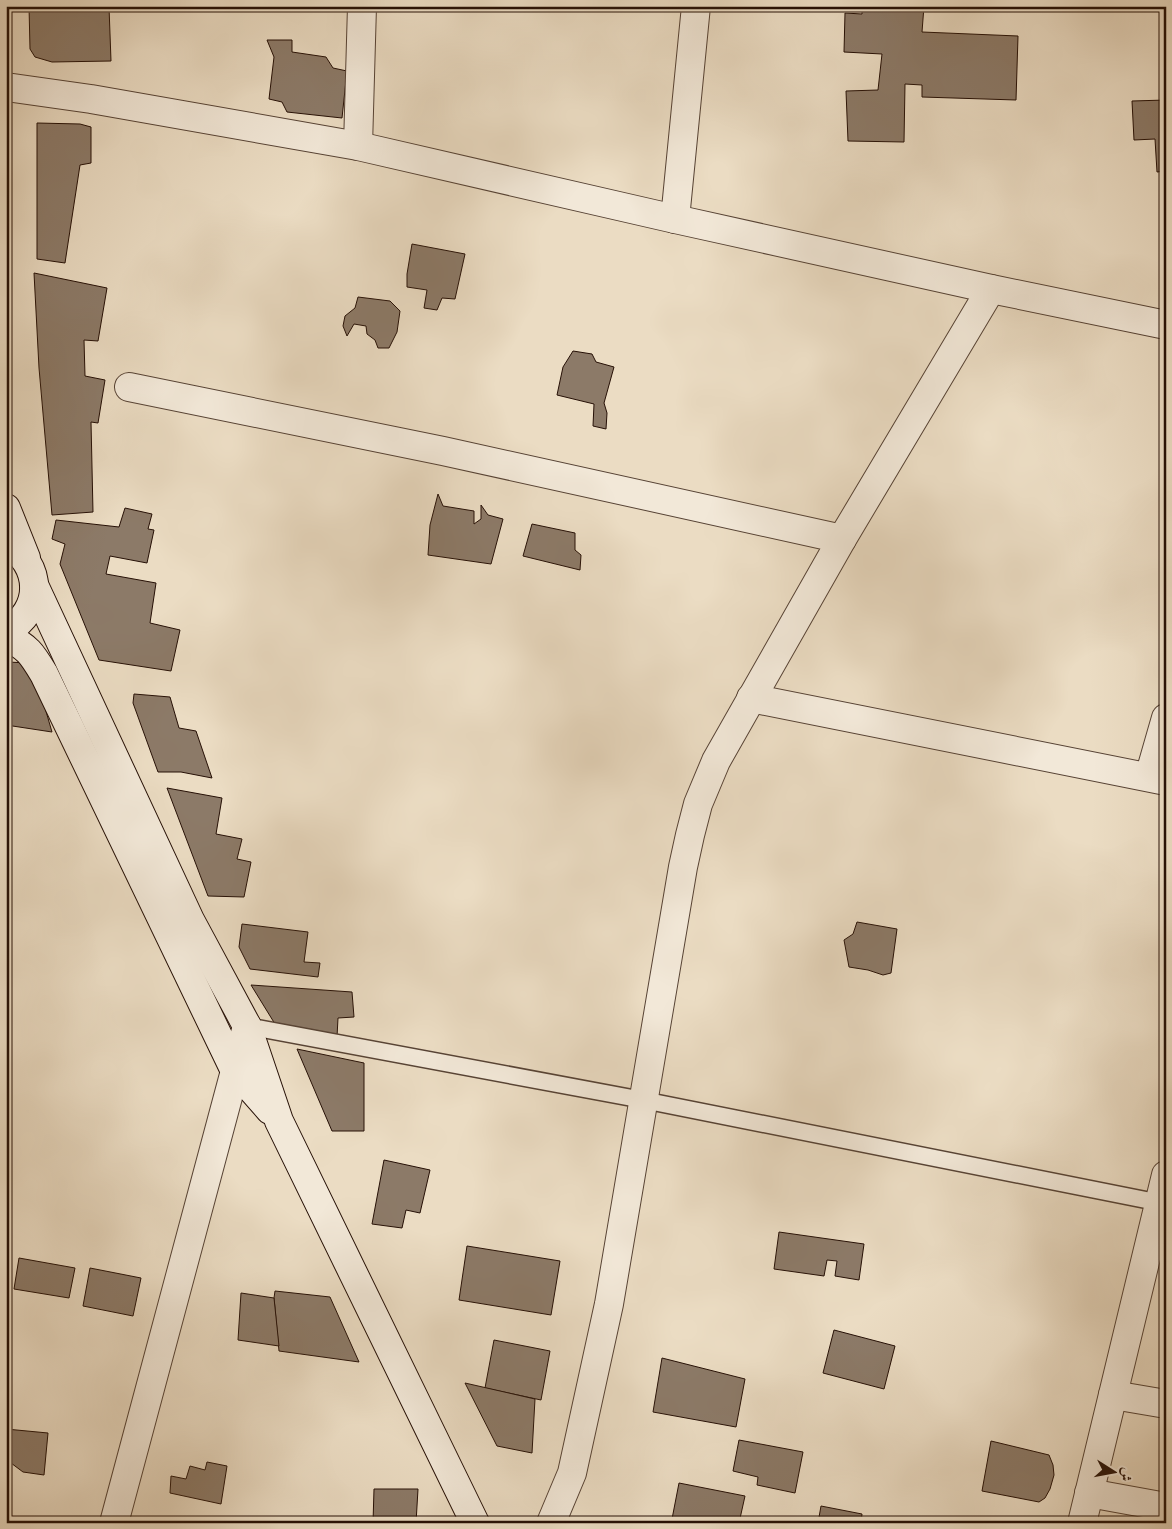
<svg xmlns="http://www.w3.org/2000/svg" width="1172" height="1529" viewBox="0 0 1172 1529" font-family="Vollkorn,Amiri,serif">
<rect width="100%" height="100%" fill="#ebdcc3"/>
<filter id="stains"><feTurbulence type="fractalNoise" baseFrequency=".004" numOctaves="4"/><feColorMatrix values="0 0 0 0 .2 0 0 0 0 .09 0 0 0 0 .02 0 0 0 .5 -.17"/></filter>
<radialGradient id="worn" r=".72"><stop offset=".6" stop-color="#630" stop-opacity="0"/><stop offset="1" stop-color="#630" stop-opacity=".3"/></radialGradient>
<g fill="#8c7a68" stroke="#261006">
<path d="M 29,6 L 109,7 L 111,61 L 52,62 L 35,57 L 30,49 Z"/>
<path d="M 862,6 L 924,6 L 922,32 L 1018,36 L 1016,100 L 922,97 L 922,85 L 905,84 L 904,142 L 848,141 L 846,91 L 878,90 L 882,54 L 844,52 L 845,13 L 862,14 Z"/>
<path d="M 267,40 L 292,40 L 292,52 L 326,57 L 333,68 L 347,71 L 342,118 L 287,112 L 282,102 L 269,99 L 274,57 Z"/>
<path d="M 1166,100 L 1166,171 L 1157,172 L 1155,139 L 1134,140 L 1132,101 Z"/>
<path d="M 37,123 L 80,124 L 91,127 L 91,163 L 80,165 L 65,263 L 37,259 Z"/>
<path d="M 412,244 L 465,254 L 455,299 L 442,298 L 437,310 L 424,308 L 427,290 L 407,287 L 407,274 Z"/>
<path d="M 34,273 L 107,288 L 98,341 L 84,340 L 85,376 L 105,380 L 98,423 L 91,422 L 93,512 L 52,515 L 39,368 Z"/>
<path d="M 358,297 L 390,301 L 400,311 L 397,332 L 389,348 L 378,348 L 375,340 L 367,334 L 366,326 L 354,324 L 347,336 L 343,326 L 345,316 L 355,308 Z"/>
<path d="M 573,351 L 592,354 L 596,362 L 614,367 L 604,403 L 607,413 L 606,429 L 593,426 L 594,404 L 557,395 L 563,367 Z"/>
<path d="M 438,494 L 443,506 L 474,511 L 474,524 L 481,519 L 481,505 L 488,515 L 503,519 L 491,564 L 428,555 L 430,525 Z"/>
<path d="M 125,508 L 152,514 L 148,529 L 154,530 L 147,563 L 110,556 L 106,574 L 156,583 L 150,623 L 180,630 L 171,671 L 99,660 L 60,564 L 65,544 L 52,539 L 56,520 L 119,527 Z"/>
<path d="M 532,524 L 575,533 L 575,550 L 581,555 L 580,570 L 523,556 Z"/>
<path d="M 6,662 L 32,663 L 52,732 L 6,725 Z"/>
<path d="M 134,694 L 170,697 L 179,728 L 196,731 L 212,778 L 181,772 L 158,772 L 133,703 Z"/>
<path d="M 167,788 L 222,798 L 216,834 L 242,839 L 237,859 L 251,862 L 244,897 L 208,896 Z"/>
<path d="M 857,922 L 897,929 L 891,973 L 883,975 L 868,970 L 849,967 L 844,940 L 853,934 Z"/>
<path d="M 242,924 L 308,932 L 304,962 L 320,963 L 318,977 L 250,969 L 239,947 Z"/>
<path d="M 251,985 L 352,992 L 354,1017 L 338,1018 L 337,1037 L 275,1024 Z"/>
<path d="M 297,1049 L 364,1063 L 364,1131 L 332,1131 Z"/>
<path d="M 384,1160 L 430,1170 L 420,1213 L 406,1210 L 402,1228 L 372,1224 Z"/>
<path d="M 779,1232 L 864,1244 L 859,1280 L 835,1276 L 837,1261 L 827,1260 L 824,1276 L 774,1269 Z"/>
<path d="M 467,1246 L 560,1261 L 551,1315 L 459,1300 Z"/>
<path d="M 19,1258 L 75,1268 L 69,1298 L 14,1289 Z"/>
<path d="M 90,1268 L 141,1278 L 133,1316 L 83,1306 Z"/>
<path d="M 275,1291 L 330,1297 L 359,1362 L 279,1351 L 274,1298 Z"/>
<path d="M 241,1293 L 274,1298 L 279,1346 L 238,1340 Z"/>
<path d="M 834,1330 L 895,1346 L 884,1389 L 823,1373 Z"/>
<path d="M 494,1340 L 550,1351 L 541,1400 L 485,1388 Z"/>
<path d="M 662,1358 L 745,1379 L 736,1427 L 653,1412 Z"/>
<path d="M 465,1383 L 535,1399 L 532,1453 L 497,1446 Z"/>
<path d="M 6,1429 L 48,1433 L 44,1475 L 23,1472 L 11,1463 L 6,1464 Z"/>
<path d="M 739,1440 L 803,1452 L 795,1493 L 757,1485 L 758,1477 L 733,1471 Z"/>
<path d="M 991,1441 L 1049,1455 L 1053,1465 L 1054,1475 L 1050,1489 L 1045,1498 L 1039,1502 L 982,1491 Z"/>
<path d="M 207,1462 L 227,1466 L 221,1504 L 170,1493 L 171,1476 L 186,1479 L 190,1466 L 205,1470 Z"/>
<path d="M 679,1483 L 745,1496 L 739,1523 L 728,1523 L 708,1518 L 707,1523 L 672,1519 Z"/>
<path d="M 374,1489 L 418,1489 L 416,1523 L 373,1523 Z"/>
<path d="M 821,1506 L 862,1514 L 861,1523 L 818,1523 Z"/>
<path d="M 584,1518 L 609,1523 L 583,1523 Z"/>
</g>
<g fill="none" stroke-linecap="round" stroke-linejoin="round">
<defs>
<path id="lane" d="M 247,1026 L 643,1100 L 1166,1204"/>
<g id="street">
<path d="M 6,87 L 91,99 L 358,146 L 675,219 L 991,289 L 1166,325"/>
<path d="M 358,146 L 362,6"/>
<path d="M 675,219 L 696,6"/>
<path d="M 129,387 L 443,451 L 842,539"/>
<path d="M 751,698 L 1166,781"/>
<path d="M 1149,777 L 1166,718"/>
<path d="M 1113,1395 L 1166,1404"/>
<path d="M 1089,1493 L 1166,1507"/>
<path d="M 114,1523 L 247,1026"/>
<path d="M 551,1523 L 572,1473 L 609,1304 L 683,867 L 690,835 L 698,804 L 716,761 L 842,539 L 991,289"/>
<path d="M 1082,1523 L 1166,1175"/>
</g>
<g id="secondary">
<path d="M 6,508 L 26,558"/>
<path d="M 6,543 C 43,564 44,611 6,631"/>
<path d="M 34,585 L 190,920 L 247,1026 L 279,1121 L 475,1523"/>
<path d="M 6,637 C 28,647 32,654 44,674 L 234,1069 L 270,1110"/>
</g>
</defs>
<use href="#lane" stroke="#574335" stroke-width="19"/>
<use href="#street" stroke="#574335" stroke-width="30"/>
<use href="#secondary" stroke="#261006" stroke-width="30"/>
<use href="#lane" stroke="#f2e8d8" stroke-width="16"/>
<use href="#street" stroke="#f2e8d8" stroke-width="28"/>
<use href="#secondary" stroke="#f2e8d8" stroke-width="28"/>
</g>
<rect width="1172" height="1529" fill="none" stroke="#ebdcc3" stroke-width="25"/>
<rect x="8" y="8" width="1157" height="1514" fill="none" stroke="#261006" stroke-width="2.5"/>
<rect x="12" y="12" width="1147" height="1504" fill="none" stroke="#261006"/>
<g transform="translate(1114 1472) rotate(101)" stroke="#f2e8d8" stroke-width="4" paint-order="stroke">
<path d="M0-4L9 19L0 12L-9 19Z" fill="#261006"/>
<text y="-8" font-size="14" font-weight="bold" text-anchor="middle" fill="#261006">ش</text>
</g>
<rect width="100%" height="100%" filter="url(#stains)"/>
<rect width="100%" height="100%" fill="url(#worn)"/>
</svg>
